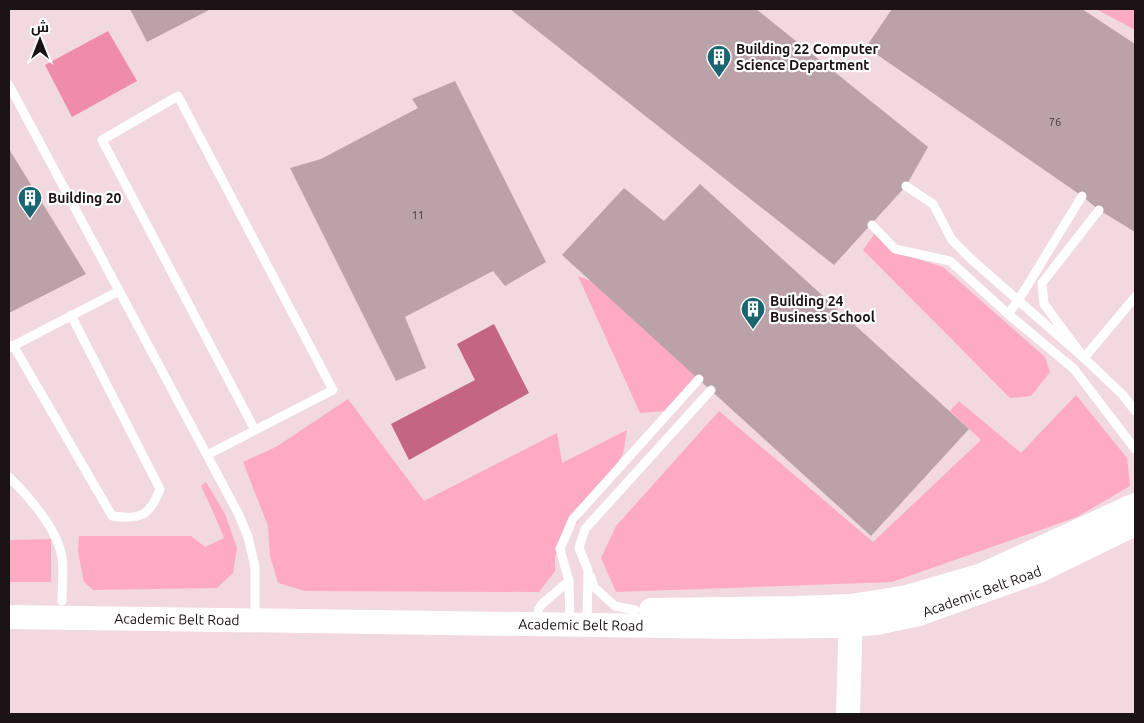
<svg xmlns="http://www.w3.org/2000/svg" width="1144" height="723" viewBox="0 0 1144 723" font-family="Ubuntu,Cairo,sans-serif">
<rect width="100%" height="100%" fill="#f2d8df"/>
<g fill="#feaac2">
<path d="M 1096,9 L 1135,9 L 1135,30 Z"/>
<path d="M 875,233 L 899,253 L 943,267 L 1045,357 L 1050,372 L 1031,396 L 1010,398 L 863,250 Z"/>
<path d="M 578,276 L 591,281 L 699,379 L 666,411 L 640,413 Z"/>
<path d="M 1076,395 L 1127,458 L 1130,486 L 1077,517 L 892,582 L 616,592 L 601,558 L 616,526 L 719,411 L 873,542 L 981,440 L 950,411 L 959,401 L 1021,453 Z"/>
<path d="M 348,399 L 424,501 L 557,433 L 562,463 L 627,430 L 623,454 L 555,556 L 555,571 L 539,592 L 305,591 L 278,583 L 270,556 L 268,526 L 243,462 L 276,447 Z"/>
<path d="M 206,482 L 225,514 L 237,548 L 233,573 L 217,588 L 93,590 L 84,582 L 78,552 L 79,536 L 191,536 L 205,547 L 224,538 L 215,516 L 201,486 Z"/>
<path d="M 51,539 L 51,582 L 9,582 L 9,540 Z"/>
</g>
<path fill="#ef8ca9" d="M 108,31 L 137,81 L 72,117 L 45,65 Z"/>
<path fill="#c36583" d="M 494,324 L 529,393 L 409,460 L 391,424 L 475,380 L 457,344 Z"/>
<g fill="#baa2a8">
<path d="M 130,9 L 211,9 L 147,42 Z"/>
<path d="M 510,9 L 756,9 L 928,147 L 906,186 L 834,265 Z"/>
<path d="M 892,9 L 1082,9 L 1135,44 L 1135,232 L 1099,210 L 1082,196 L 866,47 Z"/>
<path d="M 455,81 L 546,262 L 505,286 L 493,271 L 405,317 L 426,368 L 396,381 L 290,168 L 321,159 L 418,108 L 412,99 Z"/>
<path d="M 9,149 L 86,274 L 9,313 Z"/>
<path d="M 700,184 L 969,429 L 871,536 L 562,255 L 624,188 L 664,221 Z"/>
</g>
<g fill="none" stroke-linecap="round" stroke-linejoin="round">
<g stroke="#fff" stroke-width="9">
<path d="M 9,85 L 239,515 L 248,537 L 255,567 L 255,620"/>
<path d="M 906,186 L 933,204 L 952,240 L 971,259 L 1084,358 L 1123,395 L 1135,411"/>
<path d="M 1099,210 L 1042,283 L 1044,304 L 1084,358 L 1135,297"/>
<path d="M 872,225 L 895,249 L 950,261 L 1008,314 L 1074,369 L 1135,449"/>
<path d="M 1008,314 L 1018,301 L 1082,196"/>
<path d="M 13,345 L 112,516 C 140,520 150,516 160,489 L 71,315"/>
<path d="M 9,348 L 119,291"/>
<path d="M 207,455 L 333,390 L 178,96 L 102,140 L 255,430"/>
<path d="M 9,477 C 29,497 58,529 62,558 C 64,572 62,587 62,601"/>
<path d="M 591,577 L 594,587 L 615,606 L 635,610"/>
<path d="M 538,610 L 542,604 L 569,581"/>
<path d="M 570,624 L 569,581 L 560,549 L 573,519 L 699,379"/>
<path d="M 587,625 L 588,570 L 579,548 L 585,529 L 711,390"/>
</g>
<g stroke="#fff" stroke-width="24">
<path d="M 651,610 L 796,608 L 851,606 L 907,597 L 982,575 L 1135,505"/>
<path id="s1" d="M 9,617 L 736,627 L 835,626 L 877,623 L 919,614 L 1039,571 L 1135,524"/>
<path d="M 848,714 L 851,610"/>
</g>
</g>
<defs>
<symbol id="building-pin" viewBox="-11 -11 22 30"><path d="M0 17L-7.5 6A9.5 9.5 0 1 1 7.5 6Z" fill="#1b6571" stroke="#fff"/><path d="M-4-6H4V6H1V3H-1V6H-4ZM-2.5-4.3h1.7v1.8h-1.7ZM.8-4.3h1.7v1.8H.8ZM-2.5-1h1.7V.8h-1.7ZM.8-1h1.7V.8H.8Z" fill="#fff"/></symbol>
</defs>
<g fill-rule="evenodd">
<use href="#building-pin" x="705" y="43" width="28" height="38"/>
<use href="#building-pin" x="16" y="184" width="28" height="38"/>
<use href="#building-pin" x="739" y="295" width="28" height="38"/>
</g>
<g text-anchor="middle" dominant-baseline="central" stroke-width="4.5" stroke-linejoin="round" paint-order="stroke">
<g font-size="11" fill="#423639">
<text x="1055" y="122">76</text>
<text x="418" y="215">11</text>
</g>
<g font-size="14" font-weight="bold" fill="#1a1214" stroke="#fff" text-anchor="start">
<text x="736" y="49">Building 22 Computer<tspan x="736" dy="16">Science Department</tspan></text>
<text x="48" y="198">Building 20</text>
<text x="770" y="301">Building 24<tspan x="770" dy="16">Business School</tspan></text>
</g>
<g font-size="14" fill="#1a1214" stroke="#fff">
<text stroke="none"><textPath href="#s1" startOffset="978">Academic Belt Road</textPath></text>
<text stroke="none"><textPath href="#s1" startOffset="168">Academic Belt Road</textPath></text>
<text stroke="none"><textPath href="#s1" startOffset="572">Academic Belt Road</textPath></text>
</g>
</g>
<rect width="1144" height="723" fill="none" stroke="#1a1214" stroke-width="20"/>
<g transform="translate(40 40)" stroke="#ffffff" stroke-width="4" paint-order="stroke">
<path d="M0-4L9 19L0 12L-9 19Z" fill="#1a1214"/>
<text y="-8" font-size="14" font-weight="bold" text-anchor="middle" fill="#1a1214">ش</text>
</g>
</svg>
